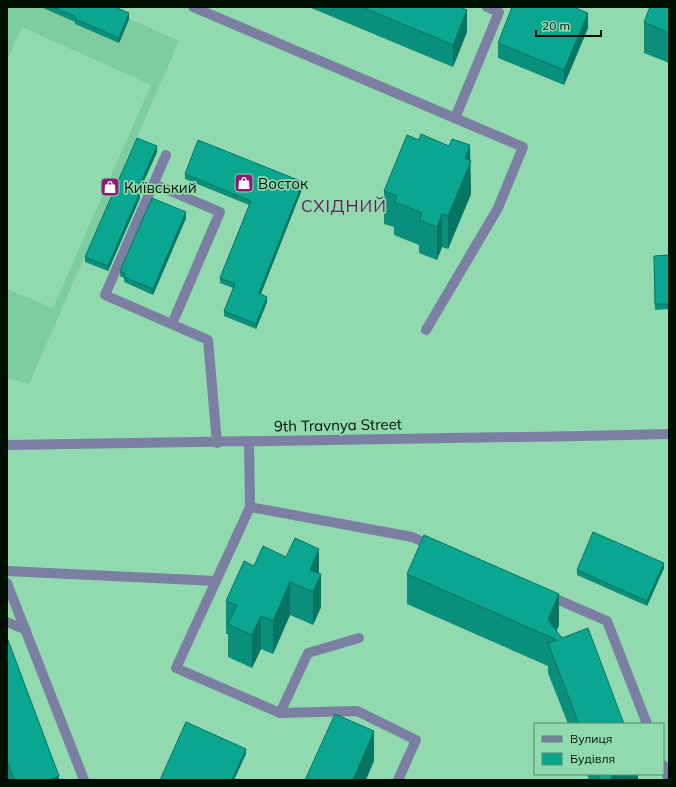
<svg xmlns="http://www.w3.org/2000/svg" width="676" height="787" viewBox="0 0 676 787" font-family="Mulish,sans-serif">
<rect width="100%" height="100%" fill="#91d9af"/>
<path fill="#7ecda0" d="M 7,7 L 103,7 L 179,41 L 29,384 L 7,378 L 7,289 L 53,308 L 151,85 L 22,27 L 7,60 Z"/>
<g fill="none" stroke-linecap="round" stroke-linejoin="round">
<g stroke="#7b80a3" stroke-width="10">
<path d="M 193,7 L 523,147 L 498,208 L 426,330"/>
<path d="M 455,118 L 499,12 L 487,7"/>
<path d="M 166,155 L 105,295 L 208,340 L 217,443"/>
<path d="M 154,184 L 220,212 L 172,324"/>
<path d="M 249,442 L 250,507 L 176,668 L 280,713 L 357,711 L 416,740 L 398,780"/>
<path d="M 7,445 L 581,436 L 669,434"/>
<path d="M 250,507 L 412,537 L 433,546"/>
<path d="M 7,571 L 216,581"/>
<path d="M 7,583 L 84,780"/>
<path d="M 547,595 L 607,621 L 647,724"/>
<path d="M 7,622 L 26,630"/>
<path d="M 280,713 L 308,653 L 359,638"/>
<path d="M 663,765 L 669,780"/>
</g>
</g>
<g fill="#098f7b">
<path d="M 41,7 L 115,7 L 129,19 L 119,43 L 75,24 L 75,22 Z"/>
<path d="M 309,7 L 460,7 L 467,32 L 453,67 Z"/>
<path d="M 669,7 L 669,63 L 644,53 L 644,22 Z"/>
<path d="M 588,28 L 564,85 L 498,58 L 498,43 Z"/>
<path d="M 157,152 L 139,192 L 140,198 L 108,271 L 85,262 L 85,257 Z"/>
<path d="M 470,160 L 471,194 L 448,249 L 442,247 L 437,260 L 419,253 L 419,245 L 394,235 L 394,227 L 384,224 L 384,191 Z"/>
<path d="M 185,174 L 303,187 L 260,294 L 267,302 L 256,329 L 224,316 L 224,311 L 233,288 L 220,283 L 220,278 L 249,205 L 185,179 Z"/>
<path d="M 186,218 L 153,295 L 124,282 L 124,278 L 120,276 L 120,271 Z"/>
<path d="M 669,255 L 669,309 L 655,310 L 654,256 Z"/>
<path d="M 254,566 L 319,573 L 321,607 L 313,625 L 290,615 L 273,654 L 261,649 L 252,668 L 228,657 L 228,634 L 226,634 L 226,601 Z"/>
<path d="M 664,568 L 647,606 L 577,575 L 577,570 Z"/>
<path d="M 407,574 L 559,625 L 556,631 L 624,724 L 568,724 L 548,673 L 548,666 L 407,604 Z"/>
<path d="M 7,640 L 59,780 L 7,780 Z"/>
<path d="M 587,774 L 638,774 L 638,780 L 589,780 Z"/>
</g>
<g fill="#087464">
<path d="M 467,10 L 467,32 L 453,67 L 453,45 Z"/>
<path d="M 129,13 L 129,19 L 119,43 L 119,38 Z"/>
<path d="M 588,13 L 588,28 L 564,85 L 564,70 Z"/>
<path d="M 470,145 L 471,194 L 448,249 L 448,216 L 465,158 Z"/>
<path d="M 157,146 L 157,152 L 137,196 L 137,191 Z"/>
<path d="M 303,182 L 303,187 L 259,299 L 259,293 Z"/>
<path d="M 140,192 L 140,198 L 108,271 L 108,266 Z"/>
<path d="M 186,212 L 186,218 L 153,295 L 153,289 Z"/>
<path d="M 442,214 L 442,247 L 437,260 L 437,227 Z"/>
<path d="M 267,297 L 267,302 L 256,329 L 256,324 Z"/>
<path d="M 319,549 L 319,579 L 321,574 L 321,607 L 313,625 L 313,592 L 310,570 Z"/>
<path d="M 664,563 L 664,568 L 647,606 L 647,601 Z"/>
<path d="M 290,582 L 290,615 L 273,654 L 273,621 Z"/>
<path d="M 559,594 L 559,625 L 553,638 L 548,620 Z"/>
<path d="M 261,616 L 261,649 L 252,668 L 252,635 Z"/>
<path d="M 374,731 L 374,761 L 366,780 L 353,780 Z"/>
<path d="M 246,749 L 246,754 L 234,780 L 232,780 Z"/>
<path d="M 612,774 L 638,774 L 638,780 L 611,780 Z"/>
<path d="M 59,776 L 59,780 L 49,780 Z"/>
</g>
<g fill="#0ba68f" stroke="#087464">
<path d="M 53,7 L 115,7 L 129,13 L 119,38 L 75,19 L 76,17 Z"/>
<path d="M 362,7 L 460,7 L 467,10 L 453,45 Z"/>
<path d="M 512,7 L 573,7 L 588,13 L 564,70 L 498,43 Z"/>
<path d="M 650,7 L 669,7 L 669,33 L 644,22 Z"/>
<path d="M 421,134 L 449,146 L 452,139 L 470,145 L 465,158 L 471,161 L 448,216 L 442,214 L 437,227 L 419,220 L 422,213 L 394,202 L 397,196 L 384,191 L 407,135 L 419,140 Z"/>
<path d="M 137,138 L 157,146 L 137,191 L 140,192 L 108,266 L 85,257 Z"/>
<path d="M 198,140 L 303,182 L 259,293 L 267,297 L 256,324 L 224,311 L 235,284 L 220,278 L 251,201 L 185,174 Z"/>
<path d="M 152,198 L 186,212 L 153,289 L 124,277 L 125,273 L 120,271 Z"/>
<path d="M 669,255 L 669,304 L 655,304 L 654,256 Z"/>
<path d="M 593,532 L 664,563 L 647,601 L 577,570 Z"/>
<path d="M 424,535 L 559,594 L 548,620 L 562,638 L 588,628 L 624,724 L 579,724 L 548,643 L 557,640 L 407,574 Z"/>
<path d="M 295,538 L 319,549 L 310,570 L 321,574 L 313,592 L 290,582 L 273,621 L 261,616 L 252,635 L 228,624 L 237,605 L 226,601 L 244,561 L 254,566 L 263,546 L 286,557 Z"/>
<path d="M 7,640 L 8,640 L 59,776 L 49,780 L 14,780 L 7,761 Z"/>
<path d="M 335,714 L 374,731 L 353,780 L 305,780 Z"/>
<path d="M 186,722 L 246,749 L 232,780 L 160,780 Z"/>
<path d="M 598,774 L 612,774 L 611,780 L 600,780 Z"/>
</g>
<defs>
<symbol id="shop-square" viewBox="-11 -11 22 22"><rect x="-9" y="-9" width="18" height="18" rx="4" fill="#8f1878" stroke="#91d9af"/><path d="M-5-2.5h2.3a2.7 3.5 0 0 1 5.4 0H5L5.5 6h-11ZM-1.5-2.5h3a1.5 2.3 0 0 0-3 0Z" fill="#fff"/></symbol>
</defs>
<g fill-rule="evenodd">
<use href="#shop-square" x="233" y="172" width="22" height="22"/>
<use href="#shop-square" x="99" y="176" width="22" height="22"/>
</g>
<g text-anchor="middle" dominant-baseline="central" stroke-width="3.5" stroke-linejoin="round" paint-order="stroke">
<g font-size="15" fill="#001104" stroke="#91d9af" text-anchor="start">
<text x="258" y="183">Восток</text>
<text x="124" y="187">Київський</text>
</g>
<g font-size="15" fill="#001104" stroke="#91d9af">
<text transform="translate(338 425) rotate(-1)">9th Travnya Street</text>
</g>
<g font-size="17" letter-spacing="1" fill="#5e2550" stroke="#91d9af">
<text x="344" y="205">СХІДНИЙ</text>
</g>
</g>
<rect width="676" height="787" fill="none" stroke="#001104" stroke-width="16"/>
<rect x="534" y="723" width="130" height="52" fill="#91d9af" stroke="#57896b"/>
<rect x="542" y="736" width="20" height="6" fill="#7b80a3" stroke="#57896b"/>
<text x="570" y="743" font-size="12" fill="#001104">Вулиця</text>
<rect x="542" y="753" width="20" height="12" fill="#0ba68f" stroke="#57896b"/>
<text x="570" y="763" font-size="12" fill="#001104">Будівля</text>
<path d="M536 30v6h65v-6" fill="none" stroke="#001104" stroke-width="2"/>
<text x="542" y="30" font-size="12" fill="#001104" stroke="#91d9af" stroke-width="3" paint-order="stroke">20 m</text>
</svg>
